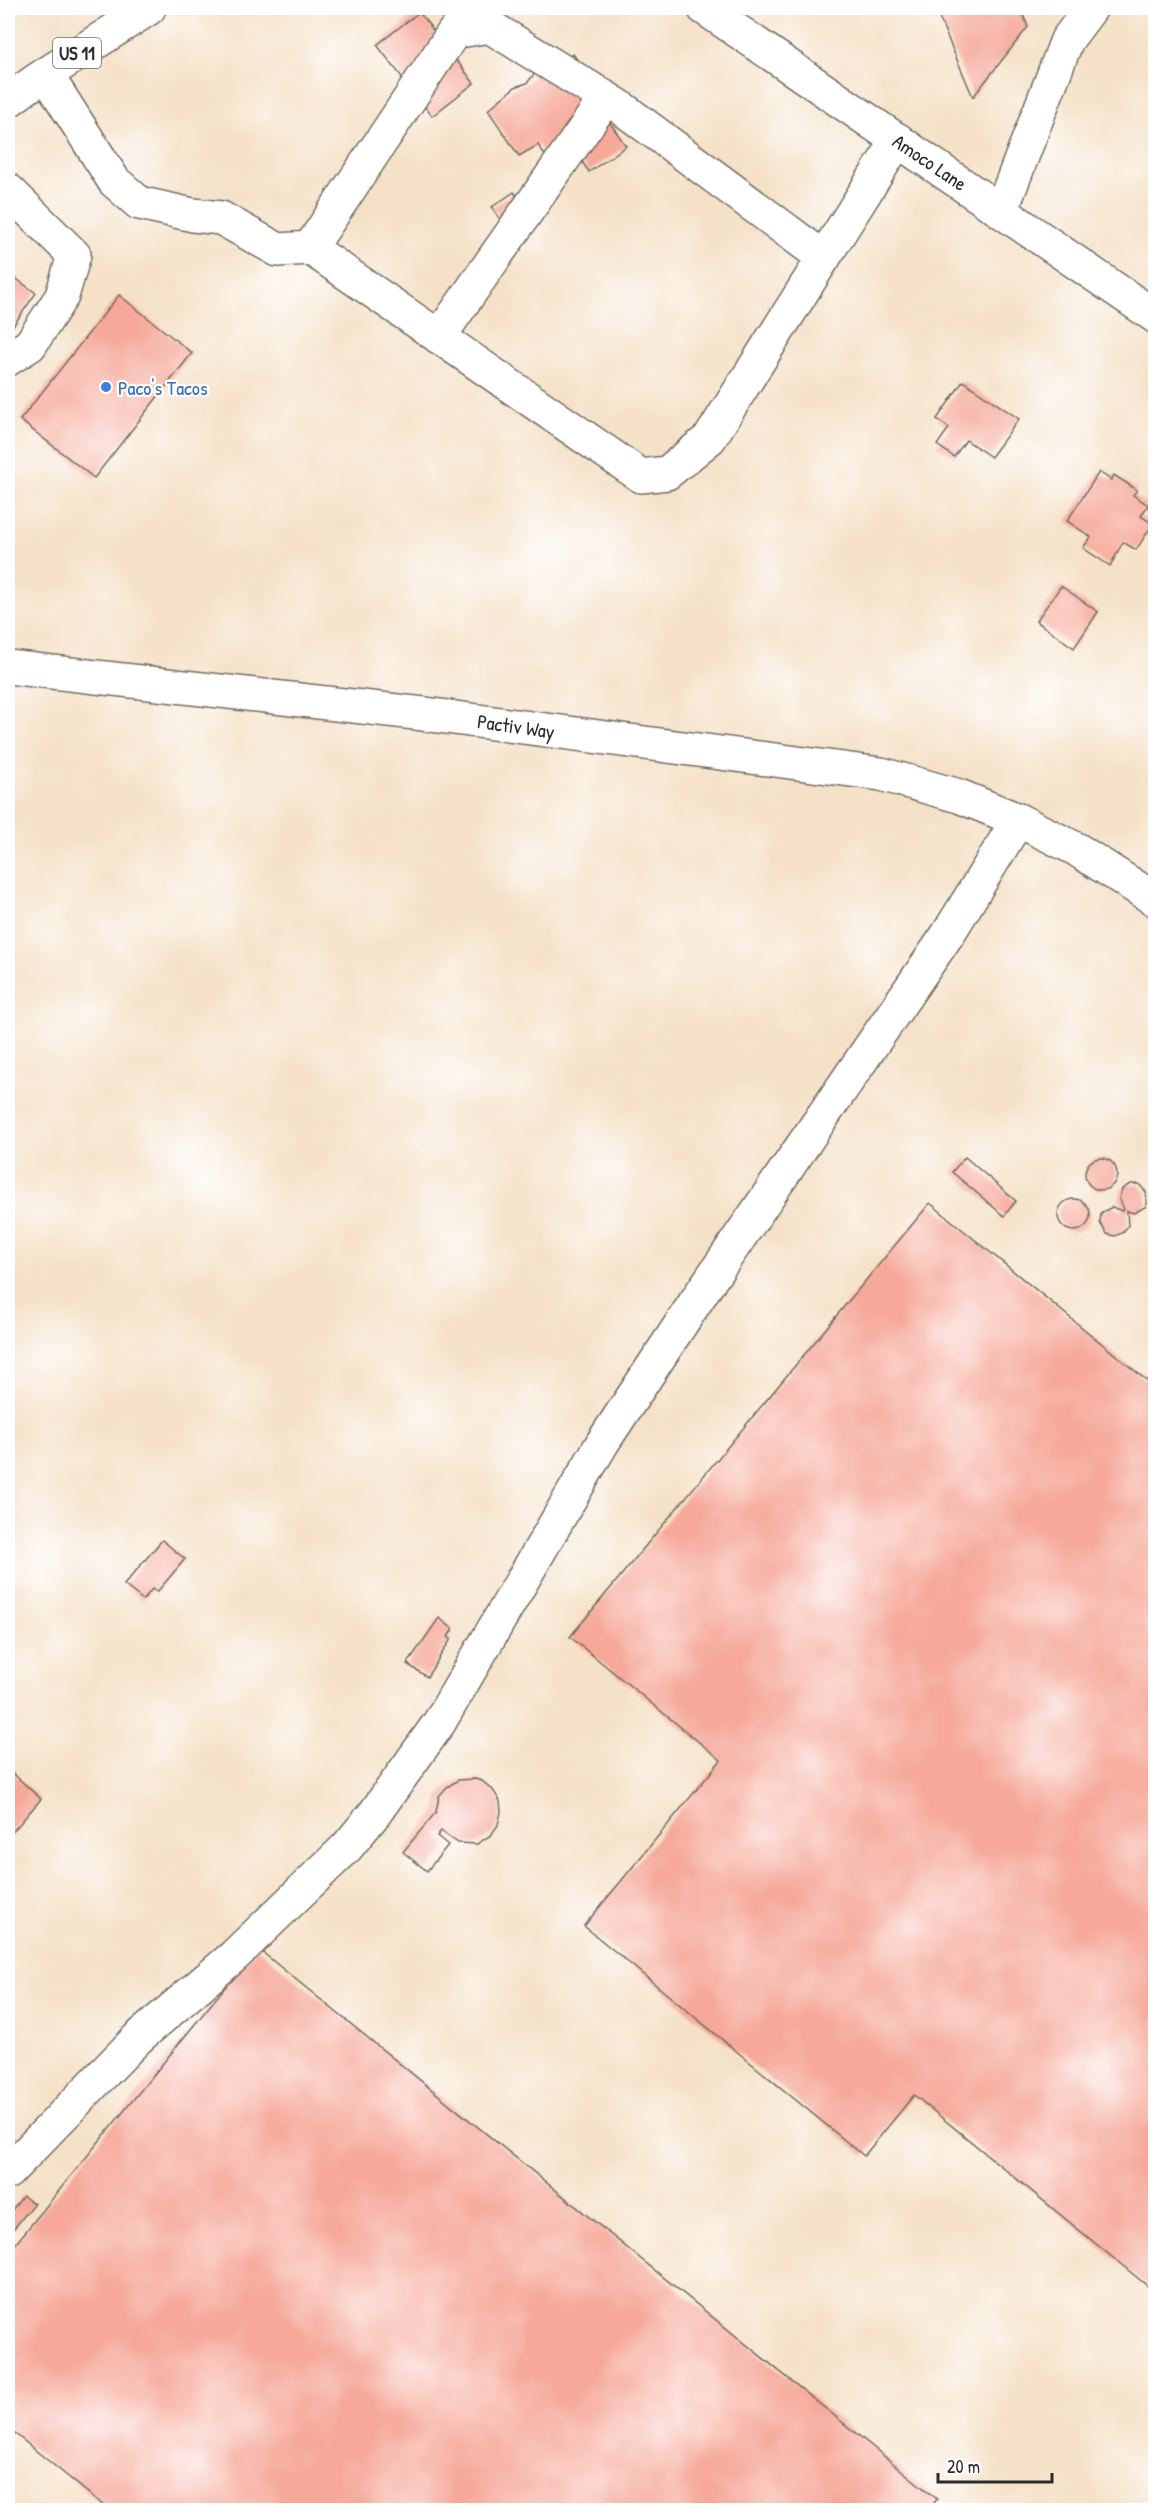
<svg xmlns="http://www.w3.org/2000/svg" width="1163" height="2518" viewBox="0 0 1163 2518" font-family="'Patrick Hand',sans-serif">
<rect width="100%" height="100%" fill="#fff"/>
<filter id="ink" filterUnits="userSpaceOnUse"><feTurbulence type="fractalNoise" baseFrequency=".0167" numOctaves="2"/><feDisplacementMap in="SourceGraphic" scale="12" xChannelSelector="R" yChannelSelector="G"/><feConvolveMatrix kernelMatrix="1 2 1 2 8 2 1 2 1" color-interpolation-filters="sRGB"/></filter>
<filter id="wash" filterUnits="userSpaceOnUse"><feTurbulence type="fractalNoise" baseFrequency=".008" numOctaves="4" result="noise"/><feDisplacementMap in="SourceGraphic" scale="24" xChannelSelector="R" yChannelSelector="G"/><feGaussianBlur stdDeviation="1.35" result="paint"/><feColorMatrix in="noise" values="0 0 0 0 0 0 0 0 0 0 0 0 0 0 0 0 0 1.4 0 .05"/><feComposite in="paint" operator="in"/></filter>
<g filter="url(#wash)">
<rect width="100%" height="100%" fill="#f5e1c7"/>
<g id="blocks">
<g fill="#f6a899">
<path d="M 935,8 L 1020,8 L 1028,27 L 973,97 Z"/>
<path d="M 419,12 L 474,83 L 432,116 L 377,45 Z"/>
<path d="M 573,54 L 603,98 L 546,157 L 538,145 L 519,156 L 488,110 L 515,87 L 527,83 L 536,72 Z"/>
<path d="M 608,120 L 626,146 L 589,172 L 571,146 Z"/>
<path d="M 514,192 L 524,207 L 502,223 L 492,207 Z"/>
<path d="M 8,273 L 36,293 L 8,333 Z"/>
<path d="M 119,295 L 192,353 L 94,478 L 20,420 Z"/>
<path d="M 963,381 L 1019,419 L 991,457 L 966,440 L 954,457 L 937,445 L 949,428 L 937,419 Z"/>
<path d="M 1099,472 L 1111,480 L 1114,475 L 1137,490 L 1133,495 L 1148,505 L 1141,516 L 1153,524 L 1136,550 L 1123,542 L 1110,566 L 1083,548 L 1091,537 L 1067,521 Z"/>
<path d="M 1061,586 L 1098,612 L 1074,648 L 1036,621 Z"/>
<path d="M 965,1157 L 1016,1201 L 1004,1216 L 952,1172 Z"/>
<circle cx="1101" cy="1174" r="16"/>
<path d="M 1130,1184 L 1139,1184 L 1146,1192 L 1147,1203 L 1145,1207 L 1134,1213 L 1127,1211 L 1128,1226 L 1122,1233 L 1115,1236 L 1107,1234 L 1100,1223 L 1101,1213 L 1112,1207 L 1122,1211 L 1124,1209 L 1119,1198 L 1122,1189 Z"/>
<circle cx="1074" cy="1215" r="16"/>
<path d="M 930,1203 L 1156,1388 L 1156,2293 L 914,2095 L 864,2156 L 584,1926 L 721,1760 L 570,1637 Z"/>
<path d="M 162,1540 L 185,1559 L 157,1592 L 152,1589 L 143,1600 L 124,1585 Z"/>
<path d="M 439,1618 L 453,1629 L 448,1637 L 451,1639 L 427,1677 L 407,1664 Z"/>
<path d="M 8,1769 L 41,1799 L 8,1837 Z"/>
<path d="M 475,1779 L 482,1781 L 493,1790 L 500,1801 L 501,1812 L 498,1825 L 491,1835 L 477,1844 L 458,1843 L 441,1831 L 437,1836 L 448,1845 L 427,1871 L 403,1852 L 436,1812 L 439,1796 L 447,1787 L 458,1780 Z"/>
<path d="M 257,1948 L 937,2499 L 928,2510 L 109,2510 L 8,2428 L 8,2253 Z"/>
<path d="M 23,2196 L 34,2204 L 10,2233 L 8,2231 L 8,2215 Z"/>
</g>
</g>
</g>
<g filter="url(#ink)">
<use href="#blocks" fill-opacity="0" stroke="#726b62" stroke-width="1.5"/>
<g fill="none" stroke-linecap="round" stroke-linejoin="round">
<defs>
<g id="minor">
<path d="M 704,8 L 1156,317"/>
<path d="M 46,74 L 114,181 L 139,203 L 193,215 L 221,218 L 278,250 L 310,248"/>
<path d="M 8,190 L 74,255 L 62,296 L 30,345 L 8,359"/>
<path d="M 1001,211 L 1067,40 L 1091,8"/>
<path d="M 824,258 L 619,106 L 489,26 L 454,32 L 310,248 L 641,476 L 667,473 L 710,438 L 898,140"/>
<path d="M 439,337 L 606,98"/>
<path d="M 8,667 L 424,714 L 881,774 L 959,796 L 1018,820"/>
<path d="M 8,2172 L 138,2038 L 234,1956 L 347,1847 L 375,1813 L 439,1723 L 603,1442 L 704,1289 L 948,934 L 1018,820 L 1076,849 L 1156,900"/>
</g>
<path id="highway" d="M 8,101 L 34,82 L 149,8"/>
</defs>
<use href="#minor" stroke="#726b62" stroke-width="36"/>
<use href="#highway" stroke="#726b62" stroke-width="36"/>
<use href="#minor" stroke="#fff" stroke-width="33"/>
<use href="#highway" stroke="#fff" stroke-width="33"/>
</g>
</g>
<circle fill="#3f7fe0" stroke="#fff" stroke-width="2" cx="106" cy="387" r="6"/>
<g text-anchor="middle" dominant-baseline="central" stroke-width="4.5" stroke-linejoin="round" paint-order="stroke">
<rect fill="#fff" stroke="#6b6b6b" stroke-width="1.5" x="53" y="38" width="48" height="30" rx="4.5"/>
<g font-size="18" font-weight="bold" fill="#2b2b2b">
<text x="77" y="53">US 11</text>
</g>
<g font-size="20" fill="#2b2b2b" stroke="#fff">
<text transform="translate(930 162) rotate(34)">Amoco Lane</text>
<text transform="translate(516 726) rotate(8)">Pactiv Way</text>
</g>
<g font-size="20" fill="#366cbe" stroke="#fff" text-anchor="start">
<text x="118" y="387">Paco's Tacos</text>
</g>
</g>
<rect width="1163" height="2518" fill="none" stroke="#fff" stroke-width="30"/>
<path d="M938 2473v9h114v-9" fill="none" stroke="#2b2b2b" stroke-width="3"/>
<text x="947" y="2473" font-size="18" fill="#2b2b2b" stroke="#ffffff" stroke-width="4.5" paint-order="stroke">20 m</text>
</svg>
